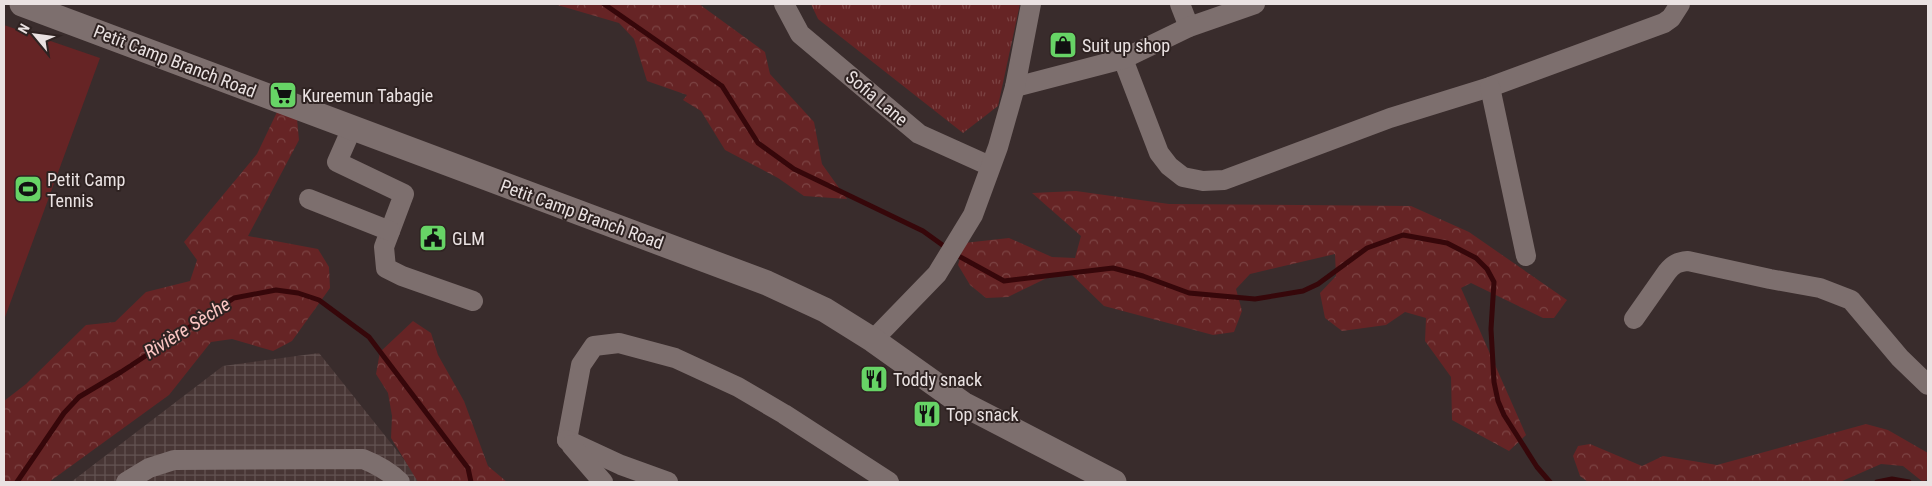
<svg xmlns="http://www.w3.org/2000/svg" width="1932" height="486" viewBox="0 0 1932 486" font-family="'Roboto Condensed',sans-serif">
<defs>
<pattern id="industrial-grid" width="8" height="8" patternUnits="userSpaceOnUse" patternTransform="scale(1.25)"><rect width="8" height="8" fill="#483635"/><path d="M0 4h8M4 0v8" fill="none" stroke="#635352"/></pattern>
<pattern id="forest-crowns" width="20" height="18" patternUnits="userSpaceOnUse" patternTransform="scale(1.25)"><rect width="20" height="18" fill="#662425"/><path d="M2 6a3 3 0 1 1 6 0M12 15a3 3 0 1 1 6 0" fill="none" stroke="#7c4444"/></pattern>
<pattern id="park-tufts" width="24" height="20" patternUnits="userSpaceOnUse" patternTransform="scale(1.25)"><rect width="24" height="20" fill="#662425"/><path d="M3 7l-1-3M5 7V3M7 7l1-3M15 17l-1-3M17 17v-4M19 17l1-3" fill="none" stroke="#7c4444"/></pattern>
</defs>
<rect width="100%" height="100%" fill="#392c2c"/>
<path fill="url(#industrial-grid)" d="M 319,353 L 422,482 L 71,482 L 223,366 Z"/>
<path fill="#662425" d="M 4,25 L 100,58 L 4,320 Z"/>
<g fill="url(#forest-crowns)">
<path d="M 554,4 L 699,4 L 765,52 L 770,74 L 814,122 L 822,164 L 847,199 L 804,196 L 778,178 L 725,150 L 701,111 L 683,100 L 687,95 L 647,81 L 634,39 L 619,23 Z"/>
<path d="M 277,112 L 297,119 L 299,140 L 248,236 L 318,249 L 329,267 L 330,288 L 292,341 L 273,351 L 232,339 L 211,342 L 169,395 L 49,482 L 4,482 L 4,401 L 26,384 L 86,325 L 115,322 L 146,292 L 190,281 L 197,260 L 184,242 L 257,154 Z"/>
<path d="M 1076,191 L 1169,204 L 1411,206 L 1469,232 L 1567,300 L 1554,318 L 1543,318 L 1471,283 L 1461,288 L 1526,435 L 1509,451 L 1452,420 L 1451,377 L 1425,341 L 1426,318 L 1405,312 L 1386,325 L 1342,331 L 1325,318 L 1320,293 L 1336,276 L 1335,254 L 1250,274 L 1236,289 L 1242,311 L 1234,332 L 1213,335 L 1104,306 L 1072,275 L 1049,277 L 1008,297 L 986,298 L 970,285 L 958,265 L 964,243 L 1009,238 L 1052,257 L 1075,258 L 1081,236 L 1032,193 Z"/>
<path d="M 413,321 L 431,333 L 438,355 L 464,401 L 488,466 L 507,482 L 418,482 L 391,438 L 392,416 L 388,393 L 376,374 L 380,352 Z"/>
<path d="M 1866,424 L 1888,430 L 1928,453 L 1928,479 L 1923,482 L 1903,466 L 1881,464 L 1840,482 L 1588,482 L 1580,476 L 1573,456 L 1578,446 L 1590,444 L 1642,466 L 1663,456 L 1717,465 Z"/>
</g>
<path fill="url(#park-tufts)" d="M 811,4 L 1020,4 L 998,106 L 963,133 L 818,19 Z"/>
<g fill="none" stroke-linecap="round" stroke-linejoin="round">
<g stroke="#36070a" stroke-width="5">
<path d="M 604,4 L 722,86 L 758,143 L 794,169 L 923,231 L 948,249"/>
<path d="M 955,254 L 1004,281 L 1113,268 L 1143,276 L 1189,293 L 1255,299 L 1303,291 L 1318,284 L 1367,248 L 1403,235 L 1447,243 L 1476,258 L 1487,269 L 1494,282 L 1491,329 L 1494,382 L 1498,401 L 1504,415 L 1537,467 L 1550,482"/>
<path d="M 17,482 L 64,413 L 79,397 L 121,372 L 234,298 L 276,290 L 298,293 L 319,300 L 369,337 L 468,468 L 471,482"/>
<path d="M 1877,482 L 1892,479 L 1909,482"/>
</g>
<g stroke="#7d6f6e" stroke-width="20">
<path d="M 784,4 L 800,34 L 919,134 L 990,166"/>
<path d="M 1180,4 L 1189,27"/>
<path d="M 1123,59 L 1159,153 L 1169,166 L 1183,177 L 1203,181 L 1224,180 L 1390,118 L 1490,87 L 1664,23 L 1671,18 L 1680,4"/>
<path d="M 1015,87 L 1123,59 L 1189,27 L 1255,4"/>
<path d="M 1490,87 L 1526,256"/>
<path d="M 352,128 L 337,162 L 404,194 L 384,247 L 386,268 L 402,276 L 473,301"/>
<path d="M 309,199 L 390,231"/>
<path d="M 1634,319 L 1667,272 C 1673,264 1678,262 1688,261 L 1770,279 L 1820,288 L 1851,300 L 1900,358 L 1928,385"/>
<path d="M 873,340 L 937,274 L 973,215 L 998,147 L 1015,87 L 1031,4"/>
<path d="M 567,440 L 581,365 L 594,346 L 619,343 L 675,358 L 738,387 L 784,414 L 889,482"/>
<path d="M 567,440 L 621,465 L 668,482"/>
<path d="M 571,445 L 603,482"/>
<path d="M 126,482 L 149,468 L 174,460 L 363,459 C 378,465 389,471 400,482"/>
</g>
<path stroke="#7d6f6e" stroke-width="25" d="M 22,4 L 767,283 L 825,310 L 873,340 L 963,404 L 1114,482"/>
</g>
<defs>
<symbol id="shop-square" viewBox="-11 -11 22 22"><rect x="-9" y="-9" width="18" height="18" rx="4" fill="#67d466" stroke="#2f2322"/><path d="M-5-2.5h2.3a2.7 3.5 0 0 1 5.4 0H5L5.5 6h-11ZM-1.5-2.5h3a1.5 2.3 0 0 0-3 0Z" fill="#111"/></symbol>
<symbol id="supermarket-square" viewBox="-11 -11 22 22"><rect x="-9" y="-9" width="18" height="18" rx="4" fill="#67d466" stroke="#2f2322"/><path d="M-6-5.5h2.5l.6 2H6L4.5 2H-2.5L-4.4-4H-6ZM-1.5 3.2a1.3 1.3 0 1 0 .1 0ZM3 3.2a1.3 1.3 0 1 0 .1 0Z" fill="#111"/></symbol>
<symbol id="stadium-square" viewBox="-11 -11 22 22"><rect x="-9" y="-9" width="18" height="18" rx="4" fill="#67d466" stroke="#2f2322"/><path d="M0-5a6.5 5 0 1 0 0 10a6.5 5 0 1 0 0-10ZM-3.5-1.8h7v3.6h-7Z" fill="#111"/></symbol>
<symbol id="civic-square" viewBox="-11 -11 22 22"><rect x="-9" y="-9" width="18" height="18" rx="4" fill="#67d466" stroke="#2f2322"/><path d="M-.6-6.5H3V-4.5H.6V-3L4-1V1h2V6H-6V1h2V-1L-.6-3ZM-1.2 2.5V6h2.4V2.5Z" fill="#111"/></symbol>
<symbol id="restaurant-square" viewBox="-11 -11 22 22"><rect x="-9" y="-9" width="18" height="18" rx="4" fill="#67d466" stroke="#2f2322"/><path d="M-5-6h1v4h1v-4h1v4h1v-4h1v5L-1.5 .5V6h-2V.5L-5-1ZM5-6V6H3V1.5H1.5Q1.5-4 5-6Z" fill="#111"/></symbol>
</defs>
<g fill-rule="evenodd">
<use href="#shop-square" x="1047" y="29" width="32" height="32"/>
<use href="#supermarket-square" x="267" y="79" width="32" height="32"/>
<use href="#stadium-square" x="12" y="173" width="32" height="32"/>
<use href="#civic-square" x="417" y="222" width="32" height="32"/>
<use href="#restaurant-square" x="858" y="363" width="32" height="32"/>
<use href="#restaurant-square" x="911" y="398" width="32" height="32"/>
</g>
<g text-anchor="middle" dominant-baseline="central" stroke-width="4" stroke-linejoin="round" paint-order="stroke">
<g font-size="18" fill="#eae2e2" stroke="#2f2322" text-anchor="start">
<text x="1082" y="45">Suit up shop</text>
<text x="302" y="95">Kureemun Tabagie</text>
<text x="47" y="179">Petit Camp<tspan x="47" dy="21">Tennis</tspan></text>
<text x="452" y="238">GLM</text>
<text x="893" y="379">Toddy snack</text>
<text x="946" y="414">Top snack</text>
</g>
<g font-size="18" fill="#eae2e2" stroke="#2f2322">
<text transform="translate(175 61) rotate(21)">Petit Camp Branch Road</text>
<text transform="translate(877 98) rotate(40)">Sofia Lane</text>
<text transform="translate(582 214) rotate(20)">Petit Camp Branch Road</text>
</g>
<g font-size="19" font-style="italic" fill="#fcc6c3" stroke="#2f2322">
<text transform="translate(187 328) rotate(-32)">Rivière Sèche</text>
</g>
</g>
<rect width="1932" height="486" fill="none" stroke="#eae2e2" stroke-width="10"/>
<g transform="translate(35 35) rotate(299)" stroke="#2f2322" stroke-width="4" paint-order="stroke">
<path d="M0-4L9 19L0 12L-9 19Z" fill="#eae2e2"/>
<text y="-8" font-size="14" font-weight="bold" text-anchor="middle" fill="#eae2e2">N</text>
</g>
</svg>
